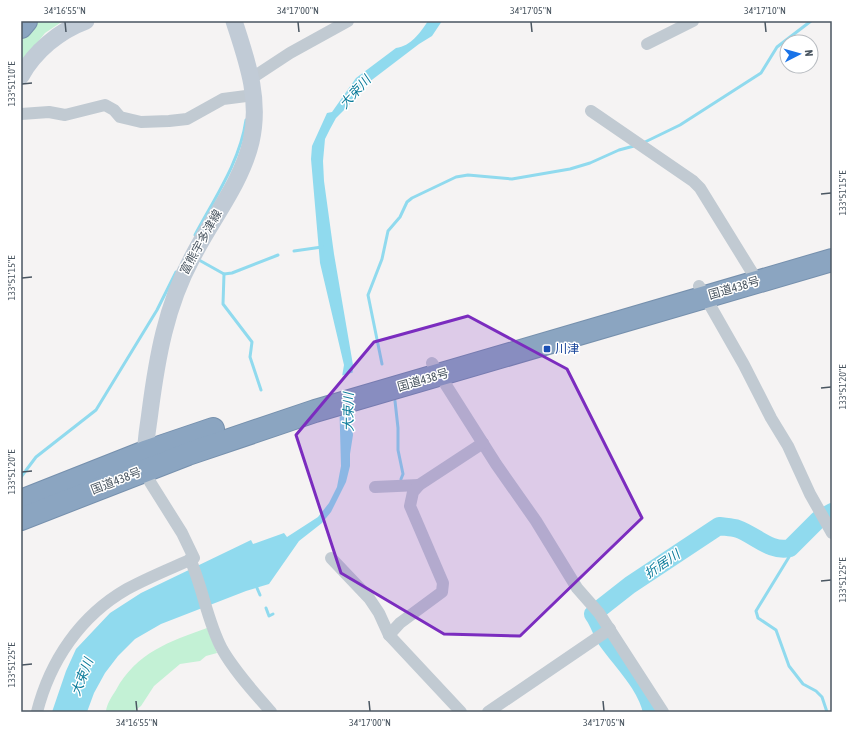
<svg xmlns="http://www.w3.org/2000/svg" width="853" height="733" viewBox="0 0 853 733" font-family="'Asap Condensed','Noto Sans JP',sans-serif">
<rect width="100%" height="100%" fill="#f5f3f3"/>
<g fill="#c3f1d5">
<path d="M 38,21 L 63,21 L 45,33 L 21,63 L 21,41 Z"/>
<path d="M 207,628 L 217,653 L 206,656 L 200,661 L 180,664 L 154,686 L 141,706 L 133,712 L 106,712 C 106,705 112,696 116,690 C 136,653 170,641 207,628 Z"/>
</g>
<g fill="#90daee">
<path d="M 428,21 L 442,21 L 432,36 L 419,44 L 356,92 L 350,104 L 336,118 L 330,129 L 325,139 L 323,161 L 324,181 L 334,254 L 353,365 L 351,412 L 353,435 L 350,454 L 350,466 L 346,482 L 331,512 L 322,523 L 299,541 L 269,584 L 246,591 L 161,624 L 135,639 L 118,656 L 105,673 L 94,693 L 87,712 L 52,712 L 66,671 L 76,649 L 110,613 L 141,593 L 251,540 L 253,544 L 284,533 L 287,537 L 318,517 L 329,503 L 337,487 L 341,466 L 339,394 L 344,365 L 320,263 L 311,159 L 312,146 L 327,113 L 332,112 L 356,78 L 396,48 C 411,46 420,33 428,21 Z"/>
<path d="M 832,509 L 832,515 L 804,537 L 801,533 C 810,524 820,512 832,509 Z"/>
</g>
<path fill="#f5f3f3" d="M 355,372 L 353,413 L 338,417 L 337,393 L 340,376 Z"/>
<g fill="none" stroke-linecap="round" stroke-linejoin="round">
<g stroke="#90daee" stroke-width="3">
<path d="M 645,142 L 680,125 L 761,73 L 777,47 L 811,21"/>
<path d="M 195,235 C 214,199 240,162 246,120"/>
<path d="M 294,251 L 322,247"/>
<path d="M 199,260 L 224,274 L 232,273 L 278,255"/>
<path d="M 224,274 L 223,304 L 252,342 L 250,357 L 261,390"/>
<path d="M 382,364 L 368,295 L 382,259 L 388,231 L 400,217 L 407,202 L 412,198 L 456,177 L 468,175 L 512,179 L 570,169 L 590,163 L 619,150 L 634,146"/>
<path d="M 395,401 L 398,428 L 398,450 L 403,474 L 401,479"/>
<path d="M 21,477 L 36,457 L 96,410 L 157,310 L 176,272"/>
<path d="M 790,548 L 789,557 L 759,606 L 756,611 L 758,618 L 776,630 L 789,666 L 803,684 L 816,691 L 822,697 L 827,712"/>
<path d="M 257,588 L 260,595"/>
<path d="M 266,608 L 269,616 L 273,614"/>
</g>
<path stroke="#90daee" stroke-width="18" d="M 652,712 C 646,684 622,662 606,639 C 601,631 599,622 593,614 L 630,585 L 719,526 C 725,527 732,527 738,529 C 755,535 771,553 790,548 L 818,520 L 832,512"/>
<defs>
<g id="highway">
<path d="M 21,27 L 26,21"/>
<path d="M 21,501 L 145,452 L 213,429"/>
<path d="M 21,519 L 188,454 L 315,411 L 832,260"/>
</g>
</defs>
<use href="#highway" stroke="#7690ad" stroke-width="24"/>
<g stroke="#c1cad2" stroke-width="12">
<path d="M 647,44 L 693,21"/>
<path d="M 252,78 L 290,53 L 348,21"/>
<path d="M 591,111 L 693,181 L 700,188 L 758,282"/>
<path d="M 21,114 L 49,112 L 65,115 L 105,105 L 114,110 L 120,117 L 141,122 L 169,121 L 187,119 L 223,99 L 254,95"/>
<path d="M 699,286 L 744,365 L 771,418 L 788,446 L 810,494 L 832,533"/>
<path d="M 432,363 L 496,464 L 536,521 L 577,588 L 599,613 L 663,712"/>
<path d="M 375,487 L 419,485"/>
<path d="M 331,558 L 369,598 L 379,613 L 389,635 L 461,712"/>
<path d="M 190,559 C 203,588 207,621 222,649 C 235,672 254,692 271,712"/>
<path d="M 389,635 L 400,623 L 442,592 L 443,583 L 410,506 L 413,492 L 419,485 L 483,443"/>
<path d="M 37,712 C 50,661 80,616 127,589 C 149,577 172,568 194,558 L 182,533 L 150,482 L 147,469"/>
<path d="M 488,712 L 610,629"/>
</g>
<g stroke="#c1cbd6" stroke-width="17">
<path d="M 21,76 C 35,51 59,31 86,21"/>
<path d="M 146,463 C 144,446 148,429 150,412 C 157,358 166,306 192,258 C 211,220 241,184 251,142 C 261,99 247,61 234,21"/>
</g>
<use href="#highway" stroke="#8ba5c1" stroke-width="22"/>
</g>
<path fill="#7b2cbf" fill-opacity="0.2" stroke="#7b2cbf" stroke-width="3" stroke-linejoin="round" d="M 468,316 L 567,369 L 642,518 L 520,636 L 444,634 L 341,573 L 296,435 L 374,342 Z"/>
<path fill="none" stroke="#4a5661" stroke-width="1.5" d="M 65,22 L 66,32M 298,22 L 299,32M 531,22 L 532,32M 765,22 L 766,32M 22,84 L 32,83M 821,194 L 831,193M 22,278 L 32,277M 821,388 L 831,387M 22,472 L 32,471M 821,581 L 831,580M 22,665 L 32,664M 136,701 L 137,711M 369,701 L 370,711M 603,701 L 604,711"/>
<rect fill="#1a4fb4" stroke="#fff" stroke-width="1.5" x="543" y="345" width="8" height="8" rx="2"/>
<g text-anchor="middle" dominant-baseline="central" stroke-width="3" stroke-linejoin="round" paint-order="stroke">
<g font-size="12" fill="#4a5661" stroke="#fff">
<text transform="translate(201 242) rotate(-61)">富熊宇多津線</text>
<text transform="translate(734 288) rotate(-16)">国道438号</text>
<text transform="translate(423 380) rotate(-16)">国道438号</text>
<text transform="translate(116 481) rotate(-21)">国道438号</text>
</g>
<g font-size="12" fill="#164399" stroke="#fff" text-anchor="start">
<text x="555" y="349">川津</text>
</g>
<g font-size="13" font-style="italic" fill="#0c7c9b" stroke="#fff">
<text transform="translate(355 92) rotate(-48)">大束川</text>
<text transform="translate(348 412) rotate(-90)">大束川</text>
<text transform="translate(662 564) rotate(-34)">折居川</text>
<text transform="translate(82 677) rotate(-69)">大束川</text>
</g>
</g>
<rect width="853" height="733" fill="none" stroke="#ffffff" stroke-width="44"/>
<g transform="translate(799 54) rotate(84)"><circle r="19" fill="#ffffff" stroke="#b7bbc0"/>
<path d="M0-3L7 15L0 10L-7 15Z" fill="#1a73e8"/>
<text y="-6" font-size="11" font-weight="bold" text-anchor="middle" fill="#4a5661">N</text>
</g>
<rect x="22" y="22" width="809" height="689" fill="none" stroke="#4a5661" stroke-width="1.5"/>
<g font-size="10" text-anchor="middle" fill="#4a5661">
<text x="65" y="14">34°16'55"N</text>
<text x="298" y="14">34°17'00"N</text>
<text x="531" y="14">34°17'05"N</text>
<text x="765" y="14">34°17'10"N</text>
<text transform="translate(11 84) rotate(-90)" y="4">133°51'10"E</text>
<text transform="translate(842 193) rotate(-90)" y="4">133°51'15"E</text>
<text transform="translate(11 278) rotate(-90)" y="4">133°51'15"E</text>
<text transform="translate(842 387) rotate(-90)" y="4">133°51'20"E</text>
<text transform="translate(11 472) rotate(-90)" y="4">133°51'20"E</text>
<text transform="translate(842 580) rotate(-90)" y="4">133°51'25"E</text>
<text transform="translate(11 665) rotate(-90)" y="4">133°51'25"E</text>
<text x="137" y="726">34°16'55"N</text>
<text x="370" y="726">34°17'00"N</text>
<text x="604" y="726">34°17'05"N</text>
</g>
</svg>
